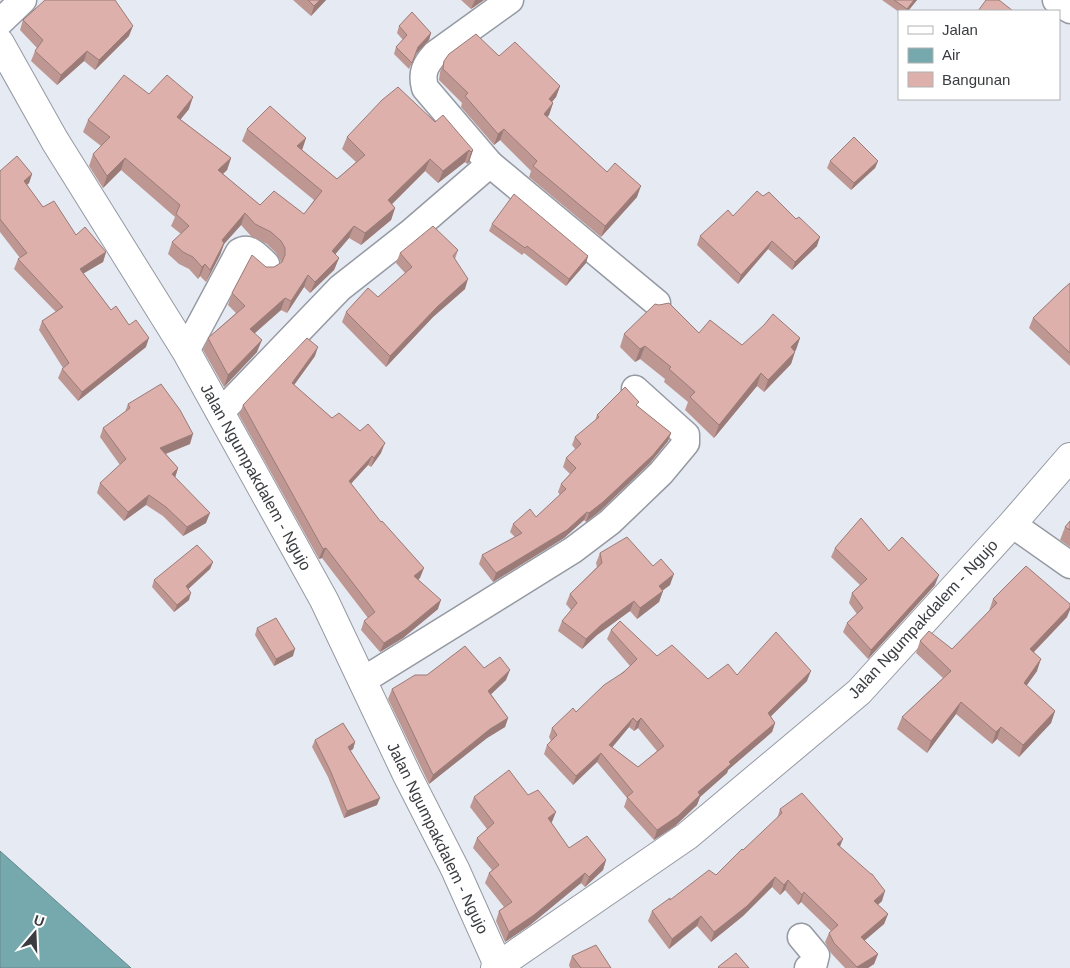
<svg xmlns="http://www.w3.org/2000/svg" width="1070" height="968" viewBox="0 0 1070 968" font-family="Helvetica,sans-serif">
<rect width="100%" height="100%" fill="#e6eaf3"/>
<path fill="#76a9ad" stroke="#64888c" d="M 0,851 L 131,968 L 0,968 Z"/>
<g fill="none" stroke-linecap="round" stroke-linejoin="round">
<defs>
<g id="minor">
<path d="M 1056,0 L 1070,10"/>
<path d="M 0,22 L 23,0"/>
<path d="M 490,164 L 657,303"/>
<path d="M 186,351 L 239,252 C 250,245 258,257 266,264"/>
<path d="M 220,413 L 340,288 L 410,233 L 490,164 L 425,88 C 421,73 425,65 435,54 L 510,0"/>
<path d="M 1012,524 L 1070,565"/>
<path d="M 362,681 L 573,550 L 610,522 L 661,473 L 686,443 L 686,435 L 635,389"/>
<path d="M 801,937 L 816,955 L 814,963 L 808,968"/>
</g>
<g id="tertiary">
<path d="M 0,43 L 55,141 L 186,351 L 324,600 L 407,775 L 455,869 L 498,965"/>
<path d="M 495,968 L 687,836 L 859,692 L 1012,524 L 1070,457"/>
</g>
</defs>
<use href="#minor" stroke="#9599a2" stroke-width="29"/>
<use href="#tertiary" stroke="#9599a2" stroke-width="30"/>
<use href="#minor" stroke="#fff" stroke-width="26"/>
<use href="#tertiary" stroke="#fff" stroke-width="28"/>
</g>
<g fill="#be9793" fill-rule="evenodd">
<path d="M 293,0 L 326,0 L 311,16 Z"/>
<path d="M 461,0 L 484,0 L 471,9 Z"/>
<path d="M 882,0 L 917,0 L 908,11 L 899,12 Z"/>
<path d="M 23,20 L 129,36 L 95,70 L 84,61 L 57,85 L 31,61 L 35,51 L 37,48 L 20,30 Z"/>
<path d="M 399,26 L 431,33 L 429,40 L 416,54 L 409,69 L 394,54 L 396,47 L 403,40 L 397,33 Z"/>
<path d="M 499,56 L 560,86 L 556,97 L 552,102 L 553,103 L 549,115 L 547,117 L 607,172 L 637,197 L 601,237 L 529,177 L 531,171 L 500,140 L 494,145 L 461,107 L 462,103 L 439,80 L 440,72 L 444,61 Z"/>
<path d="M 149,94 L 189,109 L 180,119 L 231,158 L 227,170 L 223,174 L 260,205 L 304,214 L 314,200 L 242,141 L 247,129 L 306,138 L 302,150 L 337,179 L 356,162 L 342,149 L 347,137 L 435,122 L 473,150 L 469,162 L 467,164 L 465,162 L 438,183 L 425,171 L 392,204 L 395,208 L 391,220 L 361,245 L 349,238 L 335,254 L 339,258 L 334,270 L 310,293 L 304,287 L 287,313 L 281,310 L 254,333 L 257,352 L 224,387 L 203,350 L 208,338 L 236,313 L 228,305 L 232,293 L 266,267 L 274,267 L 281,263 L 280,260 L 276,253 L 267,244 L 251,236 L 241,225 L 224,244 L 220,255 L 206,282 L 200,276 L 198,279 L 189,269 L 179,264 L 168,254 L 172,242 L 181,234 L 171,226 L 175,217 L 121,170 L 103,188 L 89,166 L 93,154 L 101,146 L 83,132 L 88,120 Z"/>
<path d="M 830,161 L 878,161 L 875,168 L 851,190 L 827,168 Z"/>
<path d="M 0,171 L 32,174 L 29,183 L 27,185 L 43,207 L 76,235 L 106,252 L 103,262 L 83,273 L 111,310 L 129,325 L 146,347 L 78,401 L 58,378 L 62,369 L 63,368 L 39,330 L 42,321 L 56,312 L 14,269 L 18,259 L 20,258 L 0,232 Z"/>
<path d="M 733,216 L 817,246 L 792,270 L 768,249 L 738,284 L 697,245 L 700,236 Z"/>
<path d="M 492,224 L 588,256 L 586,263 L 566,286 L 524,253 L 522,255 L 489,231 Z"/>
<path d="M 458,250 L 455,259 L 465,289 L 433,317 L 386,367 L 342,322 L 346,312 L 378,297 L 405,273 L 396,263 L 400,253 Z"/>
<path d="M 1070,283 L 1070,366 L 1029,328 L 1033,318 Z"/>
<path d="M 699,333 L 742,345 L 800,338 L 795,351 L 791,364 L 764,392 L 757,386 L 714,438 L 685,410 L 688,402 L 664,382 L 665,379 L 640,359 L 635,362 L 620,347 L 624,334 Z"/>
<path d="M 315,356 L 294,385 L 332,418 L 381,453 L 371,467 L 368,465 L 351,484 L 420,578 L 418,579 L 438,609 L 403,638 L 380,652 L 361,630 L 364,621 L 368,618 L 322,558 L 319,559 L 239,415 L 243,405 Z"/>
<path d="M 128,404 L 190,444 L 166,454 L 178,468 L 175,477 L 206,523 L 183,536 L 163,516 L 146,505 L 124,521 L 97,493 L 100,483 L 120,465 L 100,437 L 103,428 L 125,412 Z"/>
<path d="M 637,406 L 671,433 L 668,441 L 650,463 L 600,511 L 586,522 L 584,520 L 564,538 L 493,582 L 479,564 L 482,555 L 515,537 L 510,532 L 513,524 L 536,517 L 560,495 L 558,492 L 561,484 L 570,474 L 563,467 L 566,458 L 576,450 L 572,445 L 575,437 L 595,421 L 597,415 Z"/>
<path d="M 1070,521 L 1070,547 L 1060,540 L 1065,527 Z"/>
<path d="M 835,548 L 889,551 L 935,585 L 868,659 L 843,632 L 847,623 L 857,614 L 849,603 L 852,593 L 860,585 L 831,557 Z"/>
<path d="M 600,553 L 670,585 L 662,591 L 663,591 L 659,602 L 637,619 L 630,611 L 597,635 L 582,649 L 558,631 L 562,621 L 571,610 L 566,604 L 570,594 L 597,567 L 596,563 Z"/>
<path d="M 213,562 L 210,569 L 188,589 L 189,600 L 174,612 L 152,587 L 154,580 Z"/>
<path d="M 993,599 L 1067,617 L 1034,652 L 1037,671 L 1026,686 L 1055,711 L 1051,723 L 1019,757 L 997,739 L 992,744 L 956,714 L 927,753 L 897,729 L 902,717 L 943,678 L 916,653 L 920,641 L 952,649 L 989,611 Z"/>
<path d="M 257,628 L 293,656 L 274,666 L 255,635 Z"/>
<path d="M 611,630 L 657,656 L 708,679 L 737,675 L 807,681 L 771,716 L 775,723 L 772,732 L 728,770 L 727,773 L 700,797 L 697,805 L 675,826 L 654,840 L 624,807 L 627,798 L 597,762 L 573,785 L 544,754 L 547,745 L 551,741 L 549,737 L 552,728 L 576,712 L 630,666 L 607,639 ZM 629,727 L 634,731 L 638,728 L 657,751 L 638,767 L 612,747 Z"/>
<path d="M 484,668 L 506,680 L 491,694 L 508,718 L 505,727 L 487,738 L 429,784 L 388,699 L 392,689 Z"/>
<path d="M 315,740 L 355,742 L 353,749 L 350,751 L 377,805 L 344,818 L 328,777 L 312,747 Z"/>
<path d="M 528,795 L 552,822 L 551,823 L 569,848 L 606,860 L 603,870 L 585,887 L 581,883 L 530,925 L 505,942 L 496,921 L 499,911 L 504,907 L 485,883 L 489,873 L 492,870 L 473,848 L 477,838 L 487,829 L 470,807 L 474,797 Z"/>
<path d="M 780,809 L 840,847 L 882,901 L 878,905 L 888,914 L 884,924 L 864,941 L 878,954 L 874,964 L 868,968 L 845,968 L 831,953 L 825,942 L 829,933 L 831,931 L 801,902 L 798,905 L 785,890 L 780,895 L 772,887 L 743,916 L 711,942 L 697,926 L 669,949 L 648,921 L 652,911 L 670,900 L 716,875 L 743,850 L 777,819 Z"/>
<path d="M 572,956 L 611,968 L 570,968 L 569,965 Z"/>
</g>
<g fill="#9b7b78">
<path d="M 320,0 L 326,0 L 311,16 L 314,6 Z"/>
<path d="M 475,0 L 484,0 L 471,9 Z"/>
<path d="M 914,0 L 917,0 L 908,11 L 906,11 L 907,9 Z"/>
<path d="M 133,26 L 129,36 L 95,70 L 99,60 Z"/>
<path d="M 431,33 L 429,40 L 416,54 L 409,69 L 418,47 Z"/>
<path d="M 87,51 L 84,61 L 57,85 L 61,75 Z"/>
<path d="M 560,86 L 556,97 L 545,110 L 549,99 Z"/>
<path d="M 193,97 L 189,109 L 173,129 L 177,117 Z"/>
<path d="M 553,103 L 549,115 L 540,125 L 544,114 Z"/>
<path d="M 504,129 L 500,140 L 494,145 L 498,134 Z"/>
<path d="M 306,138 L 302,150 L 293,158 L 297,146 Z"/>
<path d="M 469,150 L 465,162 L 438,183 L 443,171 Z"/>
<path d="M 473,150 L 469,162 L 467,164 L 471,152 Z"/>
<path d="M 125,158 L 121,170 L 103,188 L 107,176 Z"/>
<path d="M 231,158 L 227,170 L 214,182 L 218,170 Z"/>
<path d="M 430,159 L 425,171 L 384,212 L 388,200 Z"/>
<path d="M 878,161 L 875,168 L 851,190 L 854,183 Z"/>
<path d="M 32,174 L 29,183 L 20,190 L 24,181 Z"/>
<path d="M 641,186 L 637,197 L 601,237 L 605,226 Z"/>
<path d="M 395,208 L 391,220 L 361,245 L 365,233 Z"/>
<path d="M 245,213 L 241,225 L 224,244 L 220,255 L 206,282 L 222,240 Z"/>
<path d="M 354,226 L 349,238 L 328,263 L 332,251 Z"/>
<path d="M 820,237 L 817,246 L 792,270 L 795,262 Z"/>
<path d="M 772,241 L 768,249 L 738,284 L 741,275 Z"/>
<path d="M 106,252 L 103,262 L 76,278 L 80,269 Z"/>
<path d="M 588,256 L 586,263 L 566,286 L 569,279 Z"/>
<path d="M 339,258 L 334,270 L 310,293 L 315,282 Z"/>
<path d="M 205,264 L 200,276 L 198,279 L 202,267 Z"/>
<path d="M 308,275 L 304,287 L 287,313 L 291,301 Z"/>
<path d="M 468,279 L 465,289 L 433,317 L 386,367 L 390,356 L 437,307 Z"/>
<path d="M 285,298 L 281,310 L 246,341 L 250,329 Z"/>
<path d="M 149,338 L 146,347 L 78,401 L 82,392 Z"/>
<path d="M 800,338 L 796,350 L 786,360 L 791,347 Z"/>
<path d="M 262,340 L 257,352 L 224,387 L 228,375 Z"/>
<path d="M 645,346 L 640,359 L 635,362 L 640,349 Z"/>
<path d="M 318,347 L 315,356 L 289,392 L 292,383 Z"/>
<path d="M 795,352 L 791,364 L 764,392 L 768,380 Z"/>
<path d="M 761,373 L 757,386 L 714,438 L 719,425 Z"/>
<path d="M 671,433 L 668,441 L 650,463 L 600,511 L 586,522 L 589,513 Z"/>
<path d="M 193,434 L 190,444 L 157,457 L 160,448 Z"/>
<path d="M 385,443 L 381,453 L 371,467 L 374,458 Z"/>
<path d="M 372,456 L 368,465 L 345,490 L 349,481 Z"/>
<path d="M 178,468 L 175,478 L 172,474 Z"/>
<path d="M 149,495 L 146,505 L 124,521 L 128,512 Z"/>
<path d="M 587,512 L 584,520 L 564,538 L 493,582 L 496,573 Z"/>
<path d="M 210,513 L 206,523 L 183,536 L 187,527 Z"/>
<path d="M 326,548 L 322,558 L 319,559 L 323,549 Z"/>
<path d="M 213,562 L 210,569 L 184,593 L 186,586 Z"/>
<path d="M 424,568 L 420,578 L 411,586 L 414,576 Z"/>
<path d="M 674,574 L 670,585 L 655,596 L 659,586 Z"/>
<path d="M 939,575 L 935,585 L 868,659 L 871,650 Z"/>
<path d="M 663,591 L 659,602 L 637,619 L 640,608 Z"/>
<path d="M 191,593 L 189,600 L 174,612 L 177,605 Z"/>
<path d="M 441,600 L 438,609 L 403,638 L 380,652 L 384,643 Z"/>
<path d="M 634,601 L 630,611 L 597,635 L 582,649 L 586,639 L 601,625 Z"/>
<path d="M 1070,607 L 1070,610 L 1067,617 L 1025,661 L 1030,649 Z"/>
<path d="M 295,649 L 293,656 L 274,666 L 276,659 Z"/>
<path d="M 1041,659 L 1037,671 L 1020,695 L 1024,683 Z"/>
<path d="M 510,670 L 506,680 L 485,700 L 488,691 Z"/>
<path d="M 811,671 L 807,681 L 765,722 L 768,713 Z"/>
<path d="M 961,702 L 956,714 L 927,753 L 931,741 Z"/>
<path d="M 1055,711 L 1051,723 L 1019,757 L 1023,745 Z"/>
<path d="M 508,718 L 505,727 L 487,738 L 429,784 L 433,775 L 490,729 Z"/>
<path d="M 633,718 L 629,727 L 606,755 L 609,745 Z"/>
<path d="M 641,718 L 638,728 L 634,731 L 637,722 Z"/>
<path d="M 775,723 L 772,732 L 728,770 L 727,773 L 700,797 L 697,805 L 675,826 L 654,840 L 657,830 L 729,762 Z"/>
<path d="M 1001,727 L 997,739 L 992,744 L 996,732 Z"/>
<path d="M 355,742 L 353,749 L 346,754 L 348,747 Z"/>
<path d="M 601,753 L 597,762 L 573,785 L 576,776 Z"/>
<path d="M 380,798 L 377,805 L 344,818 L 347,811 Z"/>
<path d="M 556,812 L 552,822 L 544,829 L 548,818 Z"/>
<path d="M 843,839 L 839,849 L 837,844 Z"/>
<path d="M 606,860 L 603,870 L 585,887 L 589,877 Z"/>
<path d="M 585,873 L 581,883 L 530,925 L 505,942 L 509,932 Z"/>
<path d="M 775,877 L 772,887 L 743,916 L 711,942 L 714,932 Z"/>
<path d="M 788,880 L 785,890 L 780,895 L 784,885 Z"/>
<path d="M 885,891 L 882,901 L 870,911 L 874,901 Z"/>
<path d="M 804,892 L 801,902 L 798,905 L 802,895 Z"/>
<path d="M 888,914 L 884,924 L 857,947 L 861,937 Z"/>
<path d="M 701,916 L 697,926 L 669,949 L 672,939 Z"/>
<path d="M 878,954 L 874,964 L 868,968 L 857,968 L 857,967 Z"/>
</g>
<g fill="#ddb0ab" stroke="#9b7b78" fill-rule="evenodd">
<path d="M 45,0 L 115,0 L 133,26 L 99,60 L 87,51 L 61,75 L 35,51 L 43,40 L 23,20 Z"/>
<path d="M 308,0 L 320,0 L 314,6 Z"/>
<path d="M 894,0 L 914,0 L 907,9 Z"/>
<path d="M 986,0 L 999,0 L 1013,11 L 978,11 Z"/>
<path d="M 412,12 L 431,33 L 418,47 L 412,63 L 396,47 L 407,35 L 399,26 Z"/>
<path d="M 476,34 L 499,56 L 515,42 L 560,86 L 549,99 L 553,103 L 544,114 L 607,172 L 615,163 L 641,186 L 605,226 L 533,166 L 537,161 L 504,129 L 498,134 L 465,96 L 468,93 L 443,69 L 444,61 L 449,54 Z"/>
<path d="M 124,75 L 149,94 L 167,75 L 193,97 L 177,117 L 231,158 L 218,170 L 260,205 L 274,191 L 304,214 L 322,191 L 247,129 L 270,106 L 306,138 L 297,146 L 337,179 L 365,155 L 347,137 L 382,100 L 398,87 L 435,122 L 443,115 L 473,150 L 471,152 L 469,150 L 443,171 L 430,159 L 388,200 L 395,208 L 365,233 L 354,226 L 332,251 L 339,258 L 315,282 L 308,275 L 291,301 L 285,298 L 250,329 L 262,340 L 228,375 L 208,338 L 245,306 L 232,293 L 252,255 L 266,267 L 274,267 L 282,262 L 285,255 L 285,248 L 281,241 L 271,232 L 255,224 L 245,213 L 222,240 L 224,243 L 210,270 L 205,264 L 202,267 L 193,257 L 183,252 L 172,242 L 189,226 L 176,214 L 180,205 L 125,158 L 107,176 L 93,154 L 110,137 L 88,120 Z"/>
<path d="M 854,137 L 878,161 L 854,183 L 830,161 Z"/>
<path d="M 17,156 L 32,174 L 24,181 L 43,207 L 54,201 L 76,235 L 85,227 L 106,252 L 80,269 L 111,310 L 116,306 L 129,325 L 136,320 L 149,338 L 82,392 L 62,369 L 69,363 L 42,321 L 63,307 L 18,259 L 27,253 L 0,219 L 0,171 Z"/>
<path d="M 757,191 L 763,196 L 769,192 L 796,219 L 799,217 L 820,237 L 795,262 L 772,241 L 741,275 L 700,236 L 728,210 L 733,216 Z"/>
<path d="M 514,194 L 588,256 L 569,279 L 527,246 L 525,248 L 492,224 Z"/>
<path d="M 433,226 L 458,250 L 453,256 L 468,279 L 437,307 L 390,356 L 346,312 L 368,288 L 378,297 L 412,267 L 400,253 Z"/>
<path d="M 1070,283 L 1070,353 L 1033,318 L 1062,290 Z"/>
<path d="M 669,303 L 699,333 L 710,320 L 742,345 L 764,325 L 773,314 L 800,338 L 791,347 L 795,352 L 768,380 L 761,373 L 719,425 L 690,397 L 695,392 L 669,369 L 671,367 L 645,346 L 640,349 L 624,334 L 655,304 L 659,305 Z"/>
<path d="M 307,338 L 318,347 L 292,383 L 332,418 L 339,413 L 360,431 L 368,424 L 385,443 L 374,458 L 372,456 L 349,481 L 381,522 L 382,521 L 424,568 L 414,576 L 441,600 L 406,629 L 384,643 L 364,621 L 375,612 L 326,548 L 323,549 L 243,405 Z"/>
<path d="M 161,384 L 180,410 L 193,434 L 160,448 L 178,468 L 172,474 L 210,513 L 187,527 L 166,507 L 149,495 L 128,512 L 100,483 L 126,459 L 103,428 L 130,408 L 128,404 Z"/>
<path d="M 625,387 L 639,402 L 636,405 L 671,433 L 653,455 L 603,502 L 589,513 L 587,512 L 567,530 L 496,573 L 482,555 L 522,533 L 513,524 L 530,509 L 536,517 L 566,489 L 561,484 L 576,468 L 566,458 L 581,444 L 575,437 L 599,417 L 597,415 Z"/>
<path d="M 861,518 L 889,551 L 902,537 L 939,575 L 871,650 L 847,623 L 863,608 L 852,593 L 867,579 L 835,548 Z"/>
<path d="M 1070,521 L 1070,530 L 1065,527 Z"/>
<path d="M 627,537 L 653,566 L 661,559 L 674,574 L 659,586 L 663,591 L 640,608 L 634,601 L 601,625 L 586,639 L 562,621 L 577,603 L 570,594 L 602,563 L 600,553 Z"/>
<path d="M 197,545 L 213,562 L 186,586 L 191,593 L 177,605 L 154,580 Z"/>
<path d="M 1026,566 L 1070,604 L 1070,607 L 1030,649 L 1041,659 L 1024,683 L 1055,711 L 1023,745 L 1001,727 L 996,732 L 961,702 L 931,741 L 902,717 L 951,671 L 920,641 L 929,631 L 952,649 L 997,603 L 993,599 Z"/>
<path d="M 276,618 L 295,649 L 276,659 L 257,628 Z"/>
<path d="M 620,621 L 657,656 L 672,645 L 708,679 L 728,664 L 737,675 L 776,632 L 811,671 L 768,713 L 775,723 L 729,762 L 731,764 L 698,792 L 700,795 L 678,816 L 657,830 L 627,797 L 633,792 L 601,753 L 576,776 L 547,745 L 557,735 L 552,728 L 573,708 L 576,712 L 604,685 L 624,672 L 637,659 L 611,630 ZM 633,718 L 637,722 L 641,718 L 664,746 L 638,767 L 609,745 Z"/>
<path d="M 465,646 L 484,668 L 500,657 L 510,670 L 488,691 L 508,718 L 490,729 L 433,775 L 392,689 L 415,675 L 427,675 Z"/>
<path d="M 343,723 L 355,742 L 348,747 L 380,798 L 347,811 L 330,770 L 315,740 Z"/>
<path d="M 509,770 L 528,795 L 538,790 L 556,812 L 548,818 L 569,848 L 587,836 L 606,860 L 589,877 L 585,873 L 534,915 L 509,932 L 499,911 L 512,902 L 489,873 L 499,865 L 477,838 L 494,823 L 474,797 Z"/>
<path d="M 802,793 L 843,839 L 837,844 L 871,874 L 872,874 L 885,891 L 874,901 L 888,914 L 861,937 L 878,954 L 857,967 L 834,943 L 829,933 L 838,925 L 804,892 L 802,895 L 788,880 L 784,885 L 775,877 L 747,906 L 714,932 L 701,916 L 672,939 L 652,911 L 670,898 L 670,900 L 709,870 L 716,875 L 742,849 L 743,850 L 782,813 L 780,809 Z"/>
<path d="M 596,945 L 611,968 L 581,968 L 572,956 Z"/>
<path d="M 736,953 L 749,968 L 719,968 L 718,967 Z"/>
</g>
<g text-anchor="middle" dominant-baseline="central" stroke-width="4" stroke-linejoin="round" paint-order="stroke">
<g font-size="16" fill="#3a3c3f" stroke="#fff">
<text transform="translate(256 477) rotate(61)">Jalan Ngumpakdalem - Ngujo</text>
<text transform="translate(923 619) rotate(-47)">Jalan Ngumpakdalem - Ngujo</text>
<text transform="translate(438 838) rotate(64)">Jalan Ngumpakdalem - Ngujo</text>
</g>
</g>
<rect x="898" y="10" width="162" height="90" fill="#ffffff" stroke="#b0b1b2"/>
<rect x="908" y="26" width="25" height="8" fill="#ffffff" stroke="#b0b1b2"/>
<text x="942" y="35" font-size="15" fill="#3a3c3f">Jalan</text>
<rect x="908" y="48" width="25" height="15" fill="#76a9ad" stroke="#b0b1b2"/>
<text x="942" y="60" font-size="15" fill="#3a3c3f">Air</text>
<rect x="908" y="72" width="25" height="15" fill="#ddb0ab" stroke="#b0b1b2"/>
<text x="942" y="85" font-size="15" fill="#3a3c3f">Bangunan</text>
<g transform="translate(35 933) rotate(19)" stroke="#ffffff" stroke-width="4" paint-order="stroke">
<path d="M0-4L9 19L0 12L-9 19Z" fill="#3a3c3f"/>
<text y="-8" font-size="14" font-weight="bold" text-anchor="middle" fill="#3a3c3f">U</text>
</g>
</svg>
